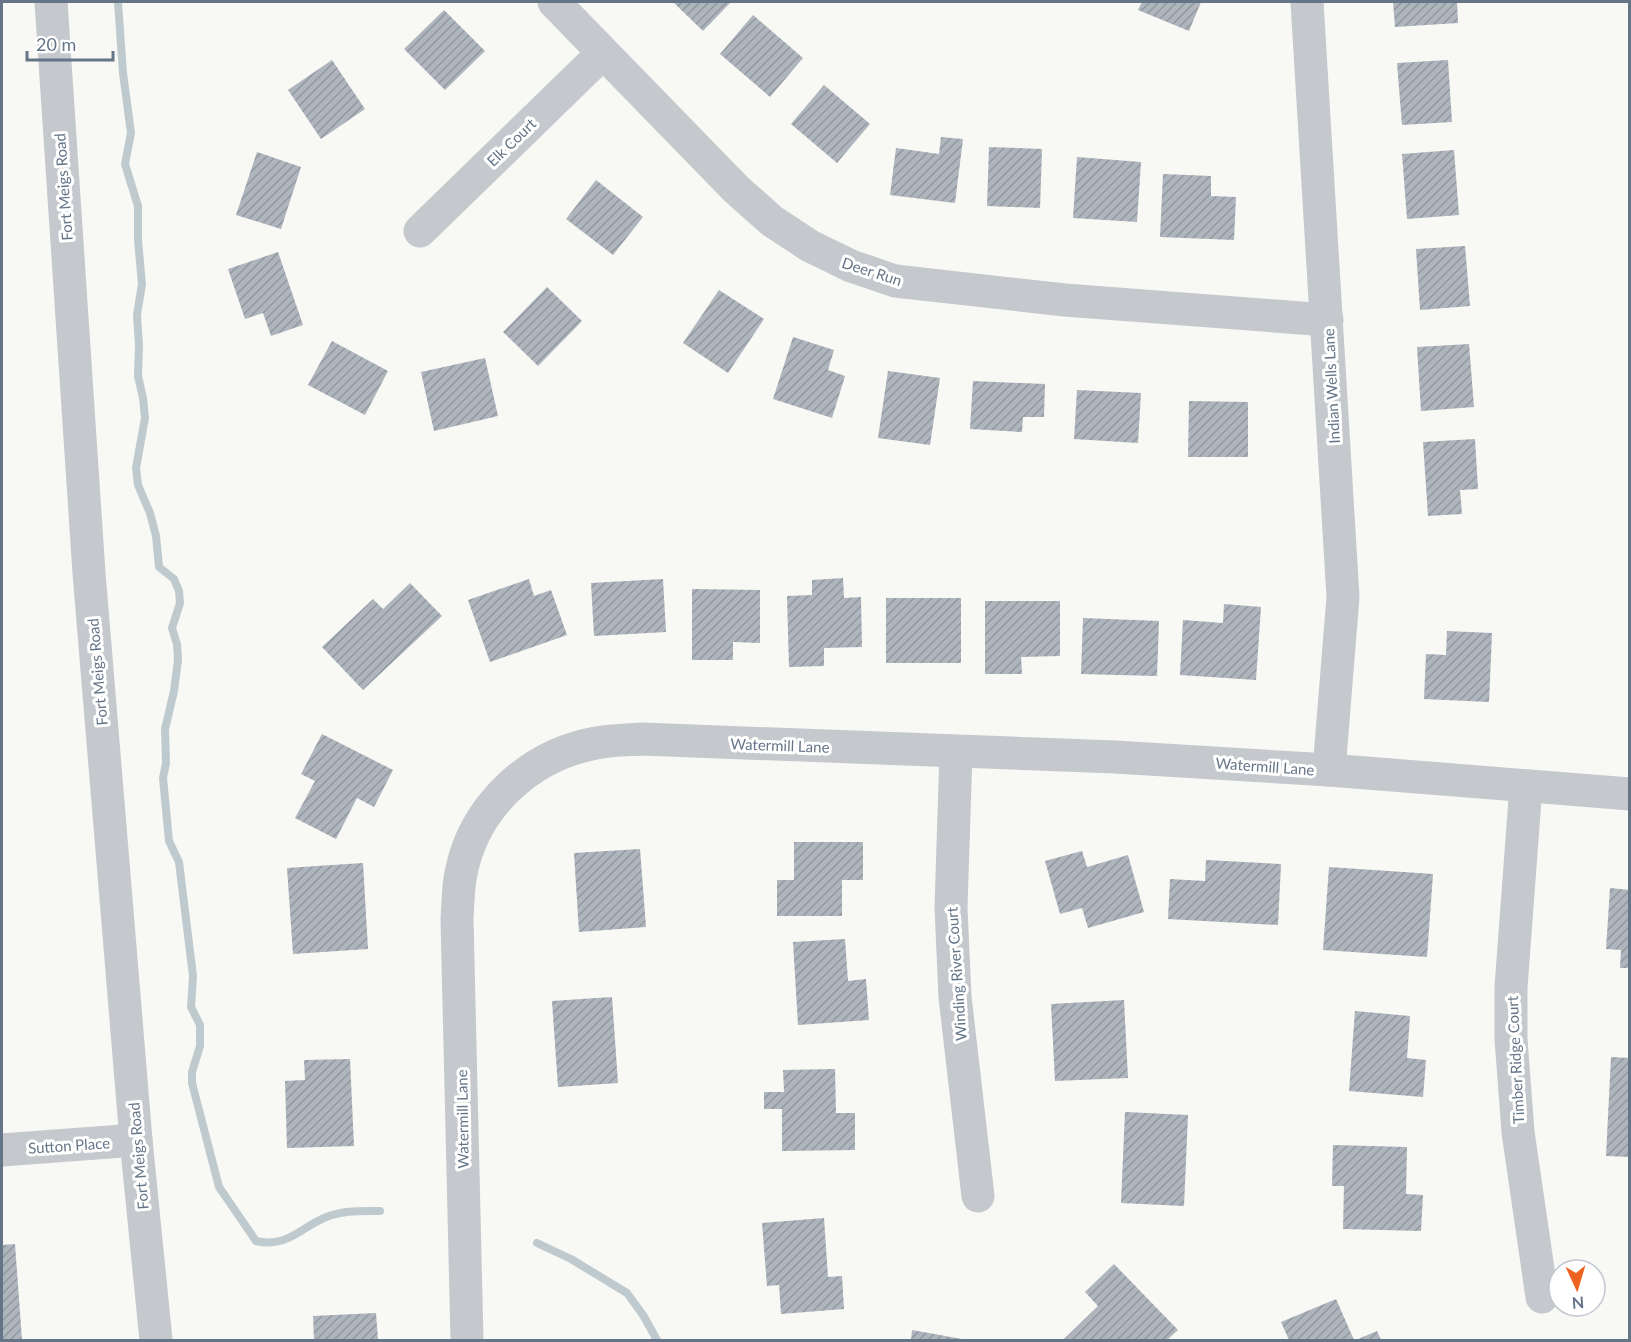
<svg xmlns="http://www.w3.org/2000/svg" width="1631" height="1342" viewBox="0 0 1631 1342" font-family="Lato,sans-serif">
<defs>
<pattern id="building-hatch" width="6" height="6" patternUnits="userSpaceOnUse" patternTransform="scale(1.5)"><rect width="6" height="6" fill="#aeb5bc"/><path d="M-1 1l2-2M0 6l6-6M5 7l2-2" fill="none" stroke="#91989f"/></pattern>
</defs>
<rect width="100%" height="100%" fill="#f8f8f5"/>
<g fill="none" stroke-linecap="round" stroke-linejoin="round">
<g stroke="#bfcacf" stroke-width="8">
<path d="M 118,2 L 123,73 L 131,133 L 125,164 L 138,206 L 138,240 L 142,284 L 137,315 L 139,345 L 138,376 L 143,398 L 145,418 L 136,468 L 138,485 L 150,513 L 156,536 L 159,567 L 174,579 L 179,591 L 180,603 L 172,628 L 177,644 L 178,660 L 174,691 L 165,729 L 166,763 L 163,778 L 169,841 L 179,862 L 193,976 L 191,1007 L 200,1025 L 200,1046 L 192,1072 L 192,1083 L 219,1187 L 256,1241 C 286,1248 299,1229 324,1218 C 342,1210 360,1211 380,1211"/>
<path d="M 537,1243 L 571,1259 L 627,1293 L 643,1315 L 657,1340"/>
</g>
</g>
<g fill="url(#building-hatch)">
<path d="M 673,2 L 731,2 L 703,31 Z"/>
<path d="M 1142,2 L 1201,2 L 1189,31 L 1138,10 Z"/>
<path d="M 1393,2 L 1457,2 L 1458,23 L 1395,27 Z"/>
<path d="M 444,10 L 485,51 L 445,90 L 404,49 Z"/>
<path d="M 753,15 L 803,58 L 770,97 L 720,54 Z"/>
<path d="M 332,60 L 365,109 L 321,139 L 288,90 Z"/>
<path d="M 1448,60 L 1452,122 L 1402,125 L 1397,63 Z"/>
<path d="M 824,85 L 870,124 L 837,163 L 791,124 Z"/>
<path d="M 941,137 L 963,139 L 955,203 L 890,195 L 896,148 L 939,154 Z"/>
<path d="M 989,147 L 1042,149 L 1040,208 L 987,206 Z"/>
<path d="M 1454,150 L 1459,215 L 1407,219 L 1402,154 Z"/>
<path d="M 257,152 L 301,167 L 281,229 L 236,215 Z"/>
<path d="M 1077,157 L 1141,162 L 1137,222 L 1073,218 Z"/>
<path d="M 1163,174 L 1211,176 L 1211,196 L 1236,197 L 1234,240 L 1160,237 Z"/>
<path d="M 596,180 L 643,217 L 613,255 L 566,219 Z"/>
<path d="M 1465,246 L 1470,306 L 1420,310 L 1416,249 Z"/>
<path d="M 278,252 L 303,325 L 271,336 L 263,313 L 245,319 L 228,269 Z"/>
<path d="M 547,287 L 582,321 L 538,366 L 503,332 Z"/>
<path d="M 719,290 L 764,319 L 728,373 L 683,343 Z"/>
<path d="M 793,337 L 834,350 L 828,370 L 845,376 L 832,418 L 773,399 Z"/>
<path d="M 332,341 L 388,371 L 365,415 L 308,385 Z"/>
<path d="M 1469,344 L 1474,407 L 1421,411 L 1417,347 Z"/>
<path d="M 485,358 L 498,416 L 434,431 L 421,372 Z"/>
<path d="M 888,371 L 940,378 L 930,445 L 878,438 Z"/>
<path d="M 973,381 L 1045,384 L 1044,417 L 1023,417 L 1022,432 L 970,429 Z"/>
<path d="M 1077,390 L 1141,393 L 1138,443 L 1074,439 Z"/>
<path d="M 1189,401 L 1248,402 L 1248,457 L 1188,457 Z"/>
<path d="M 1475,439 L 1478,489 L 1460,490 L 1462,514 L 1428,516 L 1423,442 Z"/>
<path d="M 843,578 L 844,598 L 861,597 L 862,647 L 824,648 L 824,666 L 789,667 L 787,596 L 812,595 L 812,580 Z"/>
<path d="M 529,579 L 534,596 L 551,590 L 567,635 L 490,662 L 468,600 Z"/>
<path d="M 663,579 L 666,632 L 594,636 L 591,583 Z"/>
<path d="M 410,583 L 442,616 L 363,690 L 322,647 L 373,599 L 383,609 Z"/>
<path d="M 692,589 L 760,590 L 760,643 L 733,642 L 733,660 L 692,660 Z"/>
<rect x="886" y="598" width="75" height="65"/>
<path d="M 985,601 L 1060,601 L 1060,656 L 1021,657 L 1022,674 L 985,674 Z"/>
<path d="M 1224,604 L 1261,607 L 1256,680 L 1180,675 L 1183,620 L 1223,623 Z"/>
<path d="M 1083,618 L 1159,621 L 1157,676 L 1081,674 Z"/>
<path d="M 1447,631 L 1492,633 L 1489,702 L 1424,699 L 1426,654 L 1446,655 Z"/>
<path d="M 322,734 L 393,770 L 374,807 L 357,798 L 336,839 L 295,818 L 315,781 L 301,774 Z"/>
<path d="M 794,842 L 863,842 L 863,880 L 842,880 L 842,916 L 777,916 L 777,880 L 794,880 Z"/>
<path d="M 640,849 L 646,927 L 579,932 L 574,853 Z"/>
<path d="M 1082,851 L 1087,867 L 1128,855 L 1144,912 L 1088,928 L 1082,908 L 1060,914 L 1045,861 Z"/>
<path d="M 1206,860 L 1281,864 L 1278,925 L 1168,919 L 1170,879 L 1205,881 Z"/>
<path d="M 363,863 L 368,949 L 293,954 L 287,868 Z"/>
<path d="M 1329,867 L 1433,874 L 1427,957 L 1323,950 Z"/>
<path d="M 1610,888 L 1630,890 L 1630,968 L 1620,968 L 1621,950 L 1606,949 Z"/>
<path d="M 845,939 L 848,981 L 866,979 L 869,1020 L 798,1025 L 793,942 Z"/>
<path d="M 612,997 L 618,1083 L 558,1087 L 552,1001 Z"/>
<path d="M 1124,1000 L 1128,1078 L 1055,1081 L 1051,1004 Z"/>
<path d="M 1355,1011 L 1410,1016 L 1407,1058 L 1426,1060 L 1423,1097 L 1349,1091 Z"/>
<path d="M 1611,1057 L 1630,1058 L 1630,1157 L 1606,1156 Z"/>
<path d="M 350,1059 L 354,1146 L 287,1148 L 285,1081 L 305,1080 L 304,1060 Z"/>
<path d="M 835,1069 L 836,1113 L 855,1113 L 855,1150 L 782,1151 L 782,1109 L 764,1109 L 764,1092 L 784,1092 L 783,1070 Z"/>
<path d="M 1125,1112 L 1188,1115 L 1184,1206 L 1121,1203 Z"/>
<path d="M 1333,1145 L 1407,1147 L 1406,1194 L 1423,1195 L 1421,1231 L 1343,1229 L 1344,1186 L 1332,1186 Z"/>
<path d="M 824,1218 L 828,1277 L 842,1276 L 844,1309 L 781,1314 L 779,1285 L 767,1286 L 762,1223 Z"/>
<path d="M 15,1244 L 22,1340 L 2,1340 L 2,1245 Z"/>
<path d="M 1114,1264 L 1178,1330 L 1167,1340 L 1066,1340 L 1064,1339 L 1098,1306 L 1085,1292 Z"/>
<path d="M 1336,1299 L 1354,1340 L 1289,1340 L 1281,1322 Z"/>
<path d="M 376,1313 L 378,1340 L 314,1340 L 313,1316 Z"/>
<path d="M 912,1330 L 962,1339 L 962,1340 L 911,1340 Z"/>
<path d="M 1377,1331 L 1381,1340 L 1356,1340 Z"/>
</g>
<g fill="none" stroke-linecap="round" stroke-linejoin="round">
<g stroke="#c5c8cd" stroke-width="33">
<path d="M 51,2 L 89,573 L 136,1140 L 156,1340"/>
<path d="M 554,2 L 737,190 L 772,221 L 810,246 L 851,266 L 895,281 L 1065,300 L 1327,320"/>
<path d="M 1307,2 L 1343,597 L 1329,770"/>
<path d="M 420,231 L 603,53"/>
<path d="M 956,752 L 951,908 L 955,997 L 978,1196"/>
<path d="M 1526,786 L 1511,987 L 1511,1039 L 1518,1132 L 1542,1297"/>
<path d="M 2,1150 L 136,1140"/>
<path d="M 467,1340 L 457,919 C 458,904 458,887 461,873 C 474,806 530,755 596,743 C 611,740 627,740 642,739 L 1115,757 L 1329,770 L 1630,794"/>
</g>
</g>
<g text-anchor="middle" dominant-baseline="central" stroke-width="6" stroke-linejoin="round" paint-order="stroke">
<g font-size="15" fill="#657588" stroke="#fff">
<text transform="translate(511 142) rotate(-44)">Elk Court</text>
<text transform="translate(63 187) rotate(-94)">Fort Meigs Road</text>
<text transform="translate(872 271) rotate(18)">Deer Run</text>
<text transform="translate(1331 386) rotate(-93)">Indian Wells Lane</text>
<text transform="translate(97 672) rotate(-95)">Fort Meigs Road</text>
<text transform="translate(780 745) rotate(2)">Watermill Lane</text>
<text transform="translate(1265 766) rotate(4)">Watermill Lane</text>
<text transform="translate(956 974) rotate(-94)">Winding River Court</text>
<text transform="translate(1515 1060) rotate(-93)">Timber Ridge Court</text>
<text transform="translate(462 1119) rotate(-91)">Watermill Lane</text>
<text transform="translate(69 1145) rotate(-4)">Sutton Place</text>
<text transform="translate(138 1156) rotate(-95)">Fort Meigs Road</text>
</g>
</g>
<rect width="1631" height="1342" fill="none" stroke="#657588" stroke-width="6"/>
<g transform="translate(1577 1288) rotate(176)"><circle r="28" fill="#ffffff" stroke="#c1c8cf" stroke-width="1.5"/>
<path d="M0-4.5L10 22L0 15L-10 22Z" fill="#ee621f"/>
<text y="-9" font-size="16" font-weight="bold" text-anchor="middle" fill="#657588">N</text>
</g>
<path d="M27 51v9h86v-9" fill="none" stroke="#657588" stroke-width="3"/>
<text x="36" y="51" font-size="18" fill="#657588" stroke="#ffffff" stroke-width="4.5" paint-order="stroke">20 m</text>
</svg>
